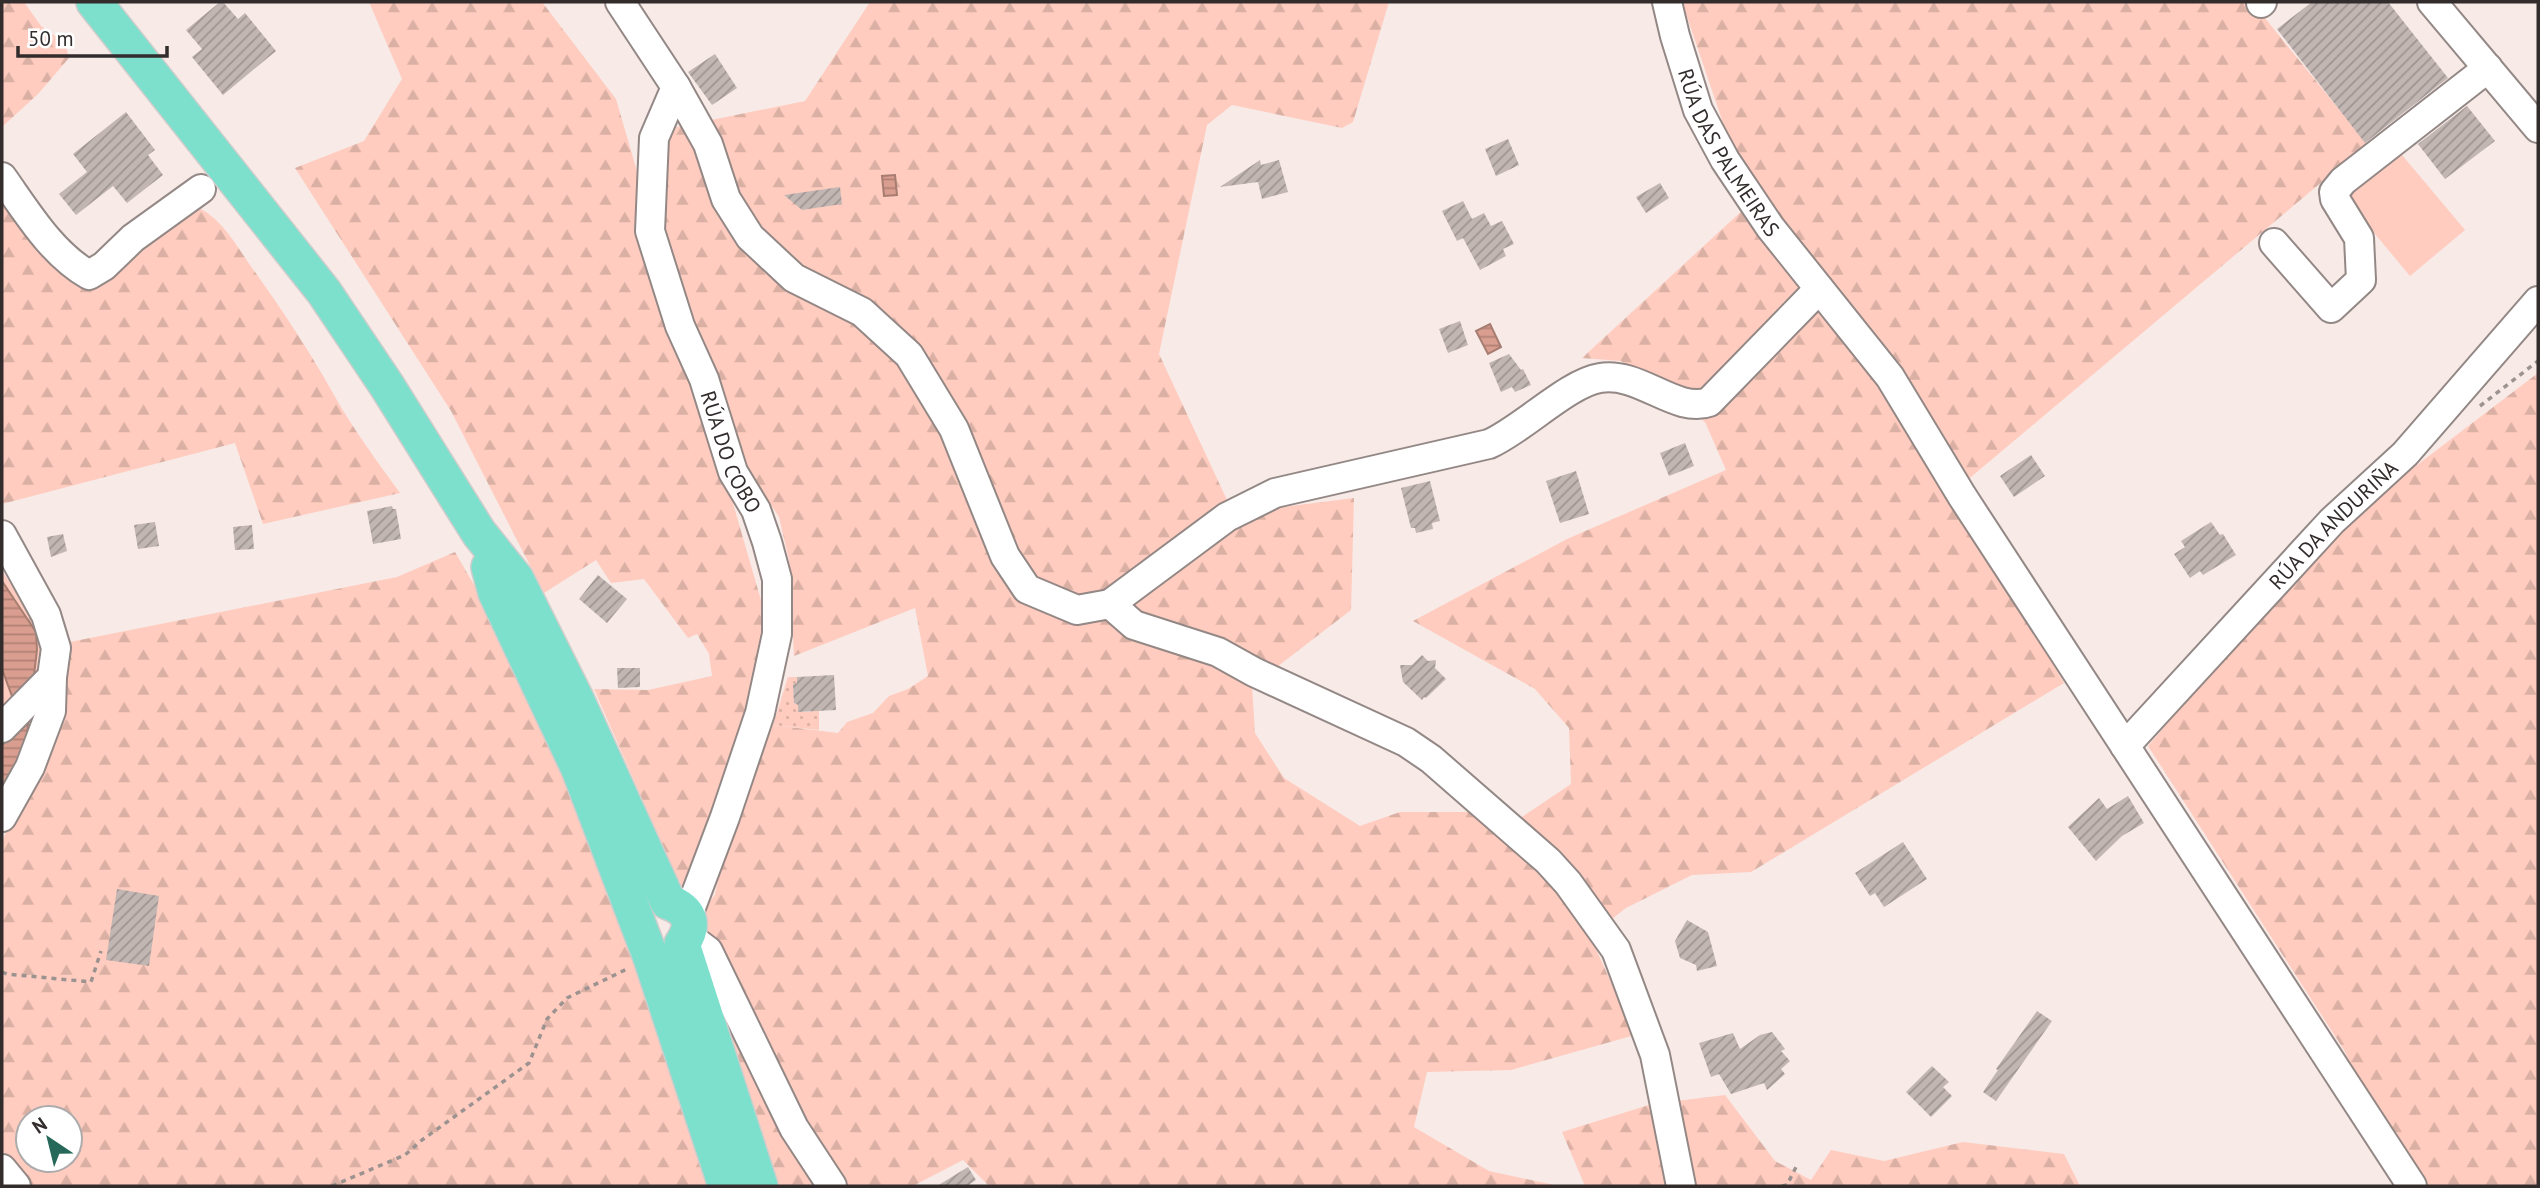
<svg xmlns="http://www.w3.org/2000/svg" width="2540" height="1188" viewBox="0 0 2540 1188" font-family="'PT Sans',sans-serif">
<defs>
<pattern id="forest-firs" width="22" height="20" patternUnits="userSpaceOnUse" patternTransform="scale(1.75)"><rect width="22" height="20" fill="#ffccbf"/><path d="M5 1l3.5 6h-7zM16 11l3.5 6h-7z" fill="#dbb0a4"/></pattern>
<pattern id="park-tufts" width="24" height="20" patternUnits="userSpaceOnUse" patternTransform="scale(1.75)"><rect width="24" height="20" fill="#ffccbf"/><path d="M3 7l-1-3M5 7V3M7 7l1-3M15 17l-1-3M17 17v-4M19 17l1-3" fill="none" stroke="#dbb0a4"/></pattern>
<pattern id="garden-dots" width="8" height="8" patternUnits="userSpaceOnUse" patternTransform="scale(1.75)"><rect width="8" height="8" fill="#ffccbf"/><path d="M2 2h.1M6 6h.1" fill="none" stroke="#dbb0a4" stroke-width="1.8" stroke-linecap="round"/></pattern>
<pattern id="water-rules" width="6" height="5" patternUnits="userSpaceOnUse" patternTransform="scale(1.75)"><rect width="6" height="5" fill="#d99e8f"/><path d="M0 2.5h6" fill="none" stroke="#b18175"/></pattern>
<pattern id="building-hatch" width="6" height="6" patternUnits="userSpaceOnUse" patternTransform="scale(1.75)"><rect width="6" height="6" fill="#c2b6b3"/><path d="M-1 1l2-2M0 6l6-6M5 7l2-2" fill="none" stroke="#9e9492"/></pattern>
</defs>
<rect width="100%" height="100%" fill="#f7eae7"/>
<path fill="#ffccbf" d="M 2397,149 L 2465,230 L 2410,276 L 2340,192 Z"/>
<g fill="url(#forest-firs)" fill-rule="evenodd">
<path d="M 2,2 L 24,2 L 41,26 L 65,43 L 69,58 L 38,94 L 2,127 Z"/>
<path d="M 369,2 L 542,2 L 616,99 L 765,614 L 753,700 L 684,895 L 594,689 L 648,690 L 712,676 L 709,654 L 697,634 L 688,638 L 644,579 L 611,583 L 596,560 L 544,593 L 451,411 L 295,168 L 364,141 L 402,79 Z"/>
<path d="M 870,2 L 1389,2 L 1353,122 L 1342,128 L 1232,105 L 1207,125 L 1159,354 L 1227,500 L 1275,508 L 1354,498 L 1351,610 L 1252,686 L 1255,733 L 1284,778 L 1360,826 L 1400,812 L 1469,812 L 1516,821 L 1571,784 L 1569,728 L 1535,689 L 1413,621 L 1567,539 L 1726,470 L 1705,422 L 1621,361 L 1582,358 L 1745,208 L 1721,117 L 1682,2 L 2252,2 L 2367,144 L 1952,493 L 2064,683 L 1751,872 L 1692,875 L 1626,908 L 1590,936 L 1635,1035 L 1511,1070 L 1427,1072 L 1414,1127 L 1489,1171 L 1559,1186 L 989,1186 L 963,1160 L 913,1186 L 847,1186 L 819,1151 L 697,933 L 701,916 L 715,894 L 727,836 L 750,773 L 773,725 L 838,733 L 847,722 L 873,713 L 889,696 L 908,689 L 928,676 L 915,608 L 794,656 L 789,560 L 779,517 L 749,472 L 686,306 L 658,220 L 661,154 L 672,128 L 805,101 Z"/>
<path d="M 2,191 L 46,257 L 88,289 L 97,289 L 188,206 L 194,212 L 201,209 C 223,221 236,245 250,265 C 280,307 309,350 334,395 C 353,429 377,461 400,493 L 263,524 L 235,443 L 2,504 Z"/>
<path d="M 2538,373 L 2538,1186 L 2408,1186 L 2344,1050 L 2148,746 L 2333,529 Z"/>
<path d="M 455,552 L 481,597 L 536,708 L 645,976 L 712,1186 L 31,1186 L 2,1150 L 2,843 L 61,678 L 70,642 L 397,577 ZM 28,1118 L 70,1118 L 70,1160 L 28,1160 Z"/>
<path d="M 696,954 L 822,1186 L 775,1186 Z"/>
<path d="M 1725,1095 L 1775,1161 L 1811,1180 L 1831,1150 L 1884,1161 L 1963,1142 L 2064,1154 L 2080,1186 L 1585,1186 L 1562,1132 L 1652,1104 Z"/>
</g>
<path fill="url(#park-tufts)" d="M 2,571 C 20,599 58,643 32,678 C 24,689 12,699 2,709 Z"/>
<path fill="url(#garden-dots)" d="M 788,677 L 797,677 L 797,683 L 793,685 L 794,703 L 798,705 L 799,712 L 811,712 L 811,707 L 819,711 L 819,730 L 773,725 Z"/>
<g fill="url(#water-rules)" stroke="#a77c71" stroke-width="2">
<path d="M 895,175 L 897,195 L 884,196 L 882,176 Z"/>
<path d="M 1490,324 L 1501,347 L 1488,354 L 1476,331 Z"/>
<path d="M 2,581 L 36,632 L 37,650 L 26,741 L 2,793 L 2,745 L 19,730 L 13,699 L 2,669 Z"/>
</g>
<g fill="url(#building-hatch)">
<path d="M 220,2 L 223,2 L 238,19 L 245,13 L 276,51 L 223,95 L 192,57 L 202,49 L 186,30 Z"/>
<path d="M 2312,2 L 2388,2 L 2448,78 L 2365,143 L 2277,29 Z"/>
<path d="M 715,54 L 737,88 L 712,105 L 688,72 Z"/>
<path d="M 2467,106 L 2495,141 L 2445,179 L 2418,144 Z"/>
<path d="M 126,112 L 155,150 L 148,155 L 163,175 L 127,203 L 113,186 L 76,215 L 59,194 L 87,172 L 73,154 Z"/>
<path d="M 1508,139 L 1519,165 L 1496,176 L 1485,149 Z"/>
<path d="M 1260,160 L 1261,165 L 1279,160 L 1288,192 L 1262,199 L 1258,182 L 1220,187 Z"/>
<path d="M 1660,183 L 1669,198 L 1646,213 L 1636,197 Z"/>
<path d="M 840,187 L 842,204 L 802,210 L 784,195 Z"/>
<path d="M 1463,201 L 1472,219 L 1484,213 L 1491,226 L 1502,221 L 1514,244 L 1503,249 L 1506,256 L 1480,270 L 1463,238 L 1457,241 L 1442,211 Z"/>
<path d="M 1460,321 L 1468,345 L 1448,353 L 1439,329 Z"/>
<path d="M 1509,354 L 1521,370 L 1523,369 L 1531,385 L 1515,392 L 1512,387 L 1501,392 L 1489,363 Z"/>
<path d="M 1685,443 L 1694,466 L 1669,476 L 1660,453 Z"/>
<path d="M 2031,455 L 2045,476 L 2014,497 L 2000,476 Z"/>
<path d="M 1576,471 L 1589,514 L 1560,523 L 1546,481 Z"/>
<path d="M 1430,481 L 1440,521 L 1432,523 L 1433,529 L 1416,533 L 1415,528 L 1411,528 L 1401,488 Z"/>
<path d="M 392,506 L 393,509 L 396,509 L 401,539 L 373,544 L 367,511 Z"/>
<path d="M 155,522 L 159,546 L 138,549 L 134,525 Z"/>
<path d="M 2211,522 L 2220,535 L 2223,534 L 2236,555 L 2203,575 L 2200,571 L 2190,578 L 2174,554 L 2185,547 L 2181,541 Z"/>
<path d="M 252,525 L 254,549 L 235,550 L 233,527 Z"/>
<path d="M 63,534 L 67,551 L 51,557 L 47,537 Z"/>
<path d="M 598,575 L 627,599 L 607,623 L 579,599 Z"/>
<path d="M 1422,655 L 1428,661 L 1436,660 L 1435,668 L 1446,679 L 1426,698 L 1424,697 L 1422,700 L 1403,682 L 1400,665 L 1412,665 Z"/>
<path d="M 617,668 L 640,668 L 640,687 L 618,688 Z"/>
<path d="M 834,675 L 836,710 L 798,712 L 798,705 L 794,703 L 793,685 L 797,683 L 797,677 Z"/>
<path d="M 2128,796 L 2144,823 L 2122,836 L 2096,861 L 2068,827 L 2099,798 L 2107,809 Z"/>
<path d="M 1903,842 L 1927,879 L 1884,907 L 1875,893 L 1870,896 L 1855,873 Z"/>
<path d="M 117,889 L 159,896 L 149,966 L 106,960 Z"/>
<path d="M 1687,920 L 1708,932 L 1717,966 L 1697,971 L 1696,965 L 1680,958 L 1675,941 Z"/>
<path d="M 2037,1011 L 2052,1021 L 1996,1101 L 1983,1092 L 1998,1070 L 1996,1069 Z"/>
<path d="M 1772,1032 L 1785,1049 L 1781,1051 L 1790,1061 L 1781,1069 L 1785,1074 L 1767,1090 L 1764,1083 L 1731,1094 L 1719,1074 L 1711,1077 L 1699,1043 L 1733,1033 L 1740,1049 L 1760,1035 Z"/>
<path d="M 1932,1066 L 1949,1082 L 1943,1087 L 1952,1096 L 1931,1117 L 1906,1092 Z"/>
<path d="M 968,1167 L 976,1180 L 967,1186 L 937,1186 Z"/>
</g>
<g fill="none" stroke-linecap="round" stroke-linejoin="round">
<defs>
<g id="minor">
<path id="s1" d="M 620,2 L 676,87 L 654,138 L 650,231 L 680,326 L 704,379 L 733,472 L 756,510 L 767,542 L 777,579 L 777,634 L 760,713 L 725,817 L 688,915"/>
<path id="s2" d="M 1667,2 L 1675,36 L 1698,110 L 1725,160 L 1770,227 L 1890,377 L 1962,496 L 2412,1186"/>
<path d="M 2432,2 L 2538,128"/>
<path d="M 2261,3 L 2262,2"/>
<path d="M 676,87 L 708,144 L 726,199 L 750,237 L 794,278 L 862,312 L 909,355 L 954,429 L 1005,556 L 1027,589 L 1077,610 L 1110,604 L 1227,517 L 1275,493 L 1489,444 C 1523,429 1568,383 1600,378 C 1639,371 1676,414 1709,402 L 1819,289"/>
<path d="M 2,177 C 27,212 51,253 89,275 L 104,266 L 133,238 L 201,189"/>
<path d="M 2274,243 L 2331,308 L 2361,280 L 2359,238 L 2335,199 L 2334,192 L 2343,181 L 2488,68"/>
<path d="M 2,535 L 46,615 L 56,648 L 52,677 L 51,711 L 30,767 L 2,817"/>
<path d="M 1110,604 L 1134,625 L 1218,652 L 1254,672 L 1406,742 L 1431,759 L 1548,861 L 1568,883 L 1616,950 L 1655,1055 L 1681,1186"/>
<path d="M 2,728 L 52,677"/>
<path id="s3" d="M 2125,746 L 2332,521 L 2405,454 L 2538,301"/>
<path d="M 688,936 L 708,951 L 794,1128 L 832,1186"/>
<path d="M 2,1169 L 16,1186"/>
</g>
<g id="major">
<path d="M 94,2 L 324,292 L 387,386 L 479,533 L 516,579 L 576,699 L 668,902 C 689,909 696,924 682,944 L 760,1186"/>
<path d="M 489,567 L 496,593 L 579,769 L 651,958 L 726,1186"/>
</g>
</defs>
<use href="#minor" stroke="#938885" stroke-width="32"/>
<use href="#major" stroke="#cecdcc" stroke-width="38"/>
<g stroke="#9c9391" stroke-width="3.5" stroke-dasharray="5 5" stroke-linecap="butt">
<path d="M 2480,406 L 2538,361"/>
<path d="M 2,972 L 7,974 L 91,982 L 101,951"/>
<path d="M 332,1186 L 405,1155 L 422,1140 L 529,1063 L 547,1019 L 567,998 L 627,969"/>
<path d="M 1782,1186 L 1787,1185 L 1797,1165"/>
</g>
<use href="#minor" stroke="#fff" stroke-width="28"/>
<use href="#major" stroke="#7de0cd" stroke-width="35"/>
</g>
<g text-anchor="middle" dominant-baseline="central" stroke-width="5" stroke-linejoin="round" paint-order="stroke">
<g font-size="21" fill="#322d2c" stroke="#fff">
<text stroke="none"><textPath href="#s2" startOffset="164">RÚA DAS PALMEIRAS</textPath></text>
<text stroke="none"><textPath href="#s1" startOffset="486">RÚA DO COBO</textPath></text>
<text stroke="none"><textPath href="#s3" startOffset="304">RÚA DA ANDURIÑA</textPath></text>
</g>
</g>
<rect width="2540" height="1188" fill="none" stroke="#322d2c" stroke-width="7"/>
<g transform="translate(49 1139) rotate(325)"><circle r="33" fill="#ffffff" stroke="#adabab" stroke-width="2"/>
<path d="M0-5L12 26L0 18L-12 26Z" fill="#26695a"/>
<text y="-10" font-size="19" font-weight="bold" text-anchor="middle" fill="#322d2c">N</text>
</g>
<path d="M18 46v10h149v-10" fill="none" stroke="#322d2c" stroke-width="3.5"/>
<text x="28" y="46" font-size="21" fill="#322d2c" stroke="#ffffff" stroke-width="5" paint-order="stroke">50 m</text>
</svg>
